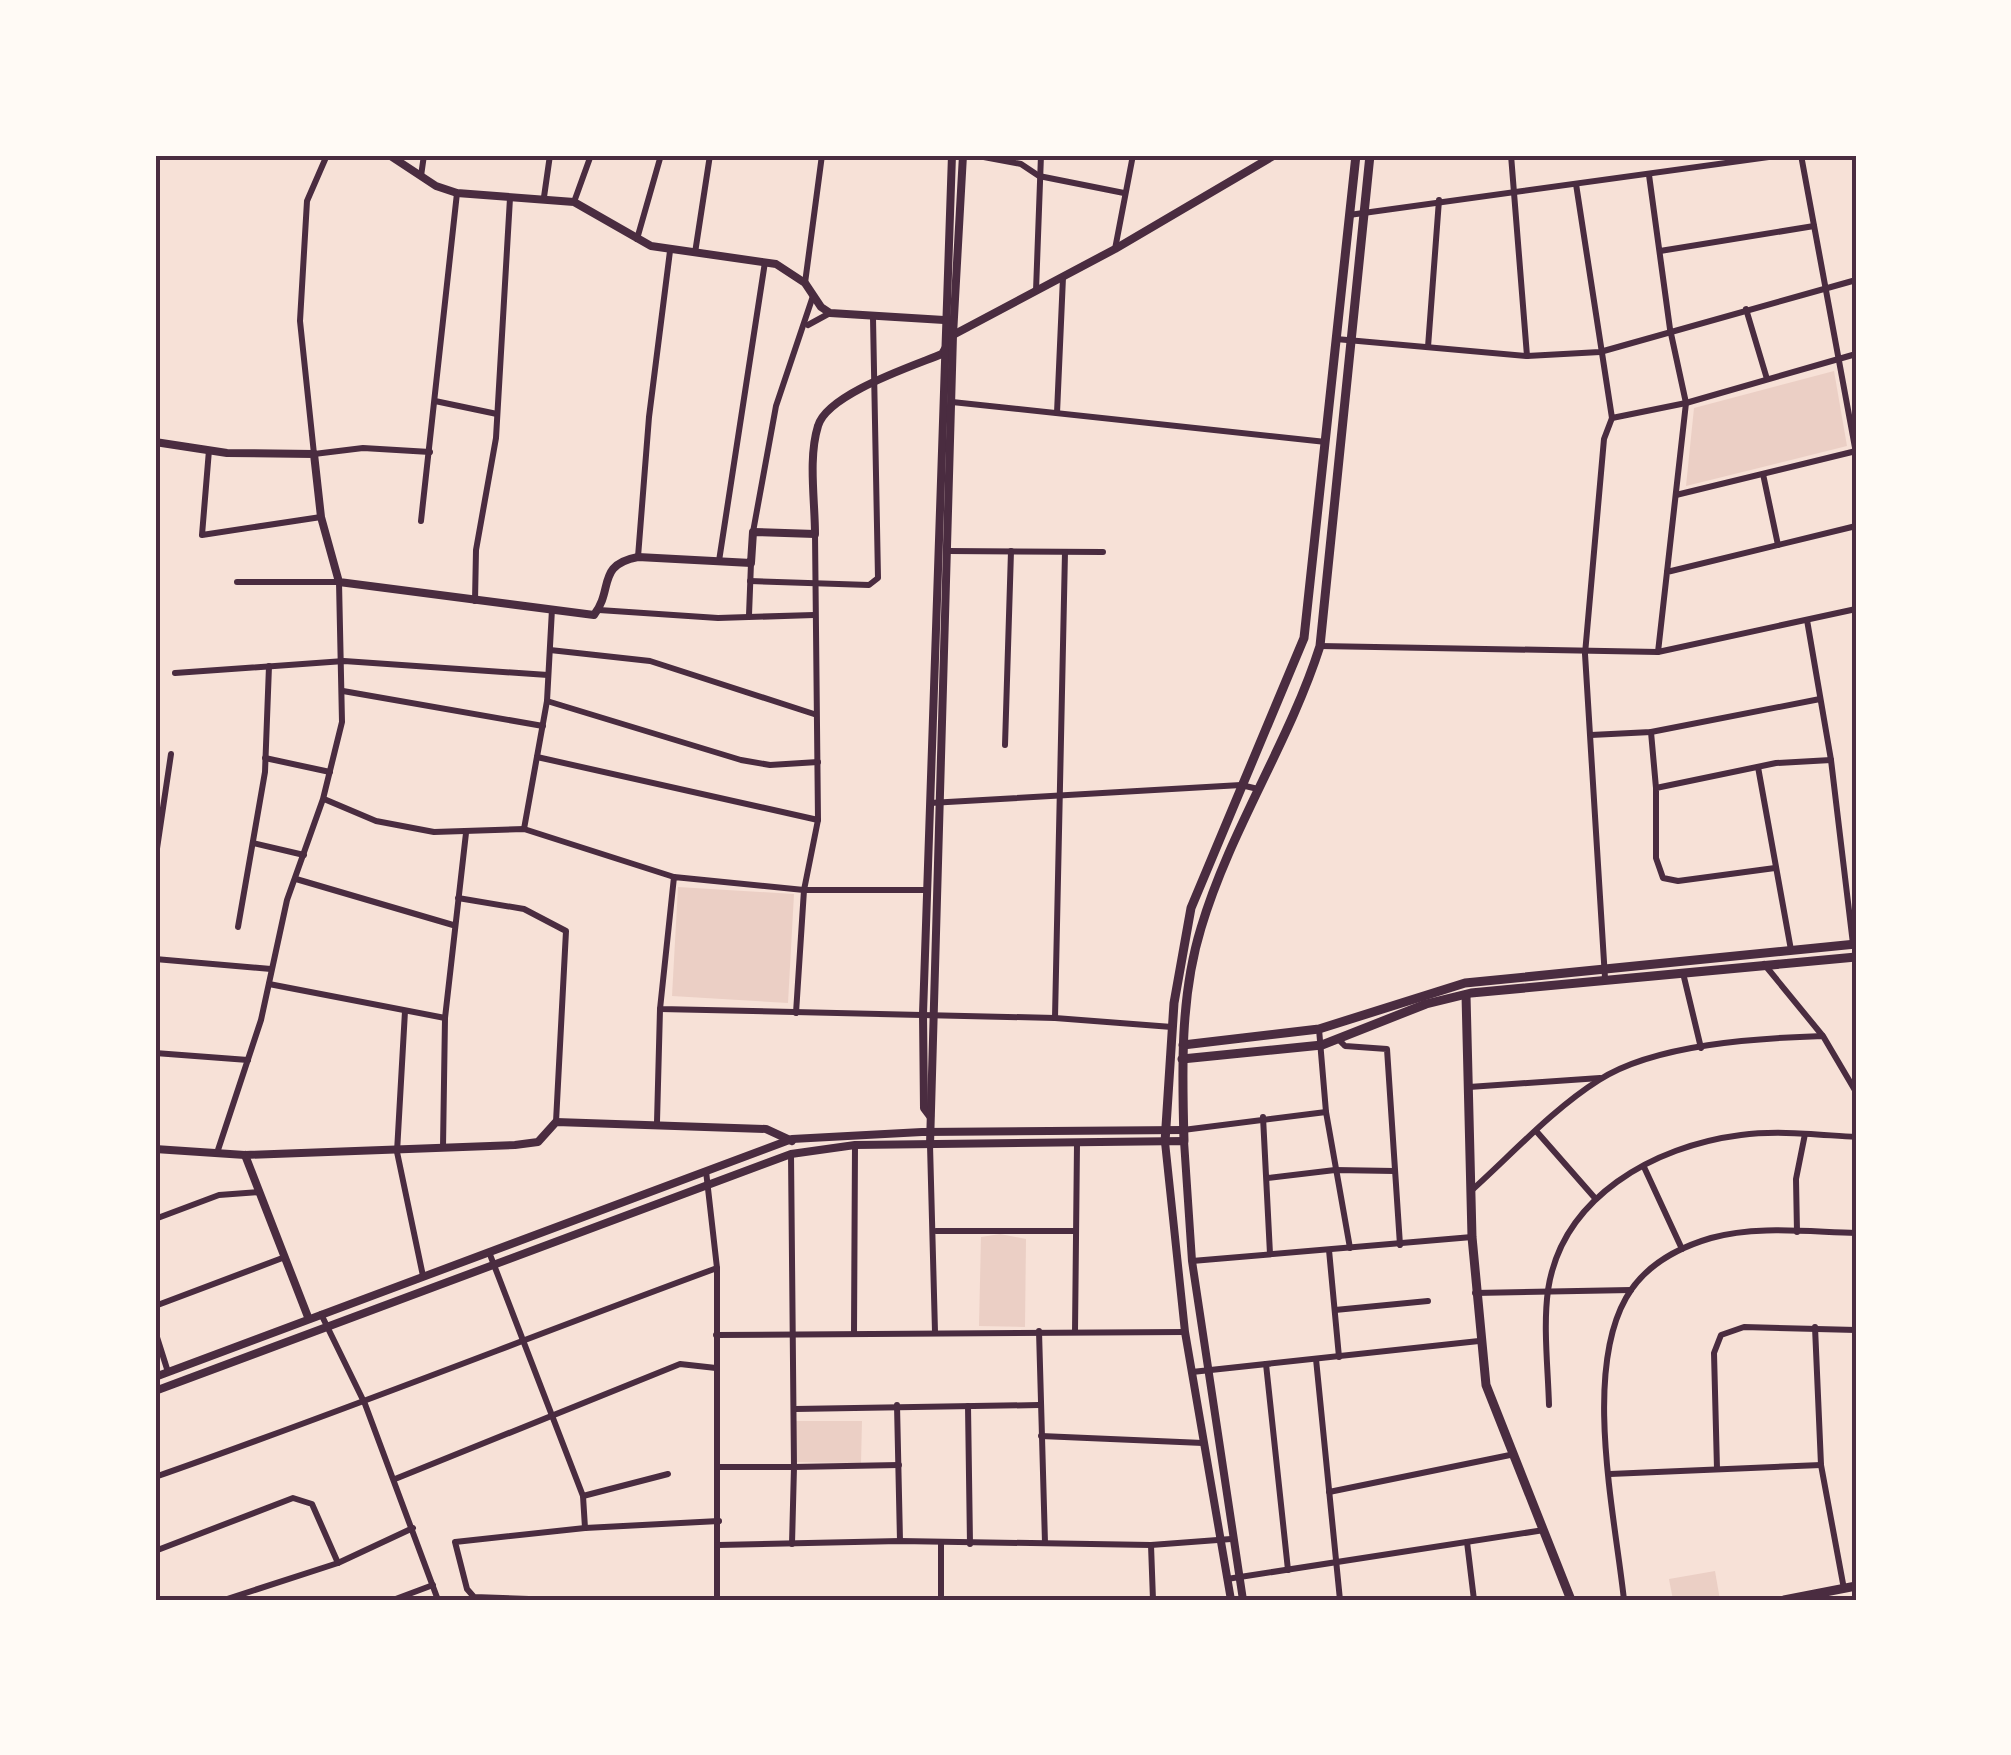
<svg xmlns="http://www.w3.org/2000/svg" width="2011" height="1755" viewBox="0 0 2011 1755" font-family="'PT Sans',sans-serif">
<rect width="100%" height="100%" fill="#f7e1d7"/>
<g fill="#ebcfc5">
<path d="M 1834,371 L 1847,446 L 1686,486 L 1694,408 Z"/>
<path d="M 678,887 L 794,894 L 788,1003 L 672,996 Z"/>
<path d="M 1000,1234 L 1026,1239 L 1025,1327 L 979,1326 L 981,1237 Z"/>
<path d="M 794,1421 L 862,1421 L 861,1463 L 793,1462 Z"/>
<path d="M 1715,1571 L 1720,1600 L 1673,1600 L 1669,1579 Z"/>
</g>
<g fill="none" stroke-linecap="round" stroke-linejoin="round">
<g stroke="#4a2c40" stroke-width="6">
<path d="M 327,155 L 307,201 L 300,321 L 314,454 L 363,448 L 430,452"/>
<path d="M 973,155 L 1021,164 L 1039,176 L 1124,193"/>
<path d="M 1511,155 L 1527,356"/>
<path d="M 1801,155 L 1856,453"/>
<path d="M 1649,175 L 1670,329 L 1686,403 L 1667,572"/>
<path d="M 421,176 L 424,155"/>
<path d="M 1576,184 L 1612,418 L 1686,403 L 1856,354"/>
<path d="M 544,197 L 550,155"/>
<path d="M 574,202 L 591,155"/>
<path d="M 1349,215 L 1783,155"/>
<path d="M 637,239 L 661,155"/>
<path d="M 1115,249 L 1133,155"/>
<path d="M 1660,251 L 1814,226"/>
<path d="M 695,253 L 710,155"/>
<path d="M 805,283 L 822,155"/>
<path d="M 1036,291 L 1041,155"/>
<path d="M 1746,309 L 1767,379"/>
<path d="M 808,325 L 830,313"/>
<path d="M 1336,339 L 1527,356 L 1600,352 L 1856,280"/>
<path d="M 1428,347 L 1439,200"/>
<path d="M 435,401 L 497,414"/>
<path d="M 952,402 L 1326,442"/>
<path d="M 1057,413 L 1063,277"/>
<path d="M 209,450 L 202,535 L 321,517"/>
<path d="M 1763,474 L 1778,545"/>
<path d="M 1676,495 L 1856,451"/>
<path d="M 421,521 L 457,193"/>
<path d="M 753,532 L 776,406 L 813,296"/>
<path d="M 948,551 L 1103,552"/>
<path d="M 638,557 L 649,417 L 670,251"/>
<path d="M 719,561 L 765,262"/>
<path d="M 750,581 L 869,585 L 878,578 L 873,318"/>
<path d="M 475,601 L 476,550 L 496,438 L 510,198"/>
<path d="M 599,610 L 718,618 L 814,615"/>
<path d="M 749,615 L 751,563"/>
<path d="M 1807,620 L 1831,760 L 1853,944"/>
<path d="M 1320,646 L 1658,652 L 1856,609"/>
<path d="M 550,650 L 650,661 L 814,714"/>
<path d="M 1658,652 L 1667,572 L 1856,526"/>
<path d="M 175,673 L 344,661 L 548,675"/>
<path d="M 343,691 L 543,726"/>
<path d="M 547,701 L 741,760 L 770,765 L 818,762"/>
<path d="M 1651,732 L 1656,788"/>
<path d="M 1591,735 L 1651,732 L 1820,699"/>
<path d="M 1005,745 L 1011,551"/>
<path d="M 537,757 L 818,820"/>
<path d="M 265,758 L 330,772"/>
<path d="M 1758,767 L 1791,950"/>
<path d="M 324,799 L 376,821 L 434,832 L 524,829 L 674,877"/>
<path d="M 930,803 L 1241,785 L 1258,789"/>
<path d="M 524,829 L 547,701 L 552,609"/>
<path d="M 253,843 L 304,855"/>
<path d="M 155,862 L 171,754"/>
<path d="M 1775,868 L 1678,881 L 1663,878 L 1656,858 L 1656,788 L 1776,763 L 1831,760"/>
<path d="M 296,879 L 453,925"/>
<path d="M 927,890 L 804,890 L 674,877 L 660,1009 L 1055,1018 L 1172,1027"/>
<path d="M 458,898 L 524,909 L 566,931 L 556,1122"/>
<path d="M 238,927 L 265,772 L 269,666"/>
<path d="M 155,959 L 271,969"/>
<path d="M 1764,964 L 1822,1035"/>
<path d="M 1683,973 L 1701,1048"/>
<path d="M 1605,978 L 1585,654 L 1604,439 L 1612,418"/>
<path d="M 269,984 L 445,1018"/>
<path d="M 405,1011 L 397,1152 L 423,1276"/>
<path d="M 796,1013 L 804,890 L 818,820 L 815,534"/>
<path d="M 1055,1018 L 1065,552"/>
<path d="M 1319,1029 L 1326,1112 L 1350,1248"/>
<path d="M 1338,1039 L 1345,1046 L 1387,1049 L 1400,1245"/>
<path d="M 155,1053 L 248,1060"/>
<path d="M 1469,1087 L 1600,1078"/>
<path d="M 1263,1117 L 1270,1254"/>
<path d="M 657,1122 L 660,1009"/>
<path d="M 1183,1130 L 1326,1112"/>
<path d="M 1537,1132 L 1594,1197"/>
<path d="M 930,1145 L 935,1332"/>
<path d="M 443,1147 L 445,1018 L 466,833"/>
<path d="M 217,1153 L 261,1020 L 287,900 L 323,799 L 342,722 L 339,582 L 237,582"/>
<path d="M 1644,1167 L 1682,1249"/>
<path d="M 706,1171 L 717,1268 L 717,1600"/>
<path d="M 1267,1178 L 1335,1170 L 1394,1171"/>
<path d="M 1472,1190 C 1513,1153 1553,1109 1599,1080 C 1655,1044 1758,1038 1823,1036 L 1856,1092"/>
<path d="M 155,1219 L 219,1195 L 260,1192"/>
<path d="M 936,1231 L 1075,1231"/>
<path d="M 1797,1232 L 1796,1179 L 1805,1134"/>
<path d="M 1329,1250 L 1339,1357"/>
<path d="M 489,1252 L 583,1496 L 668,1474"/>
<path d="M 1192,1261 L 1472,1237"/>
<path d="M 1475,1293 L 1631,1290"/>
<path d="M 155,1306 L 285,1257"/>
<path d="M 1335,1310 L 1428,1301"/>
<path d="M 321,1314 L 365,1404 L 438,1600"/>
<path d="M 1815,1327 L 1821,1465 L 1844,1589"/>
<path d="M 155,1331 L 168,1372"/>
<path d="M 1039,1331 L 1045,1543"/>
<path d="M 1075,1332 L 1077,1144"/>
<path d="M 854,1334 L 855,1145"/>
<path d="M 716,1335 L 1185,1332"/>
<path d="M 1316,1359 L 1340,1600"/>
<path d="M 1266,1364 L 1288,1570"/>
<path d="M 1192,1372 L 1479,1341"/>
<path d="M 897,1405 L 900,1541"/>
<path d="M 1549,1405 C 1548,1368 1543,1327 1548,1290 C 1562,1197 1654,1146 1741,1135 C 1779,1130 1819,1135 1856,1137"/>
<path d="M 968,1406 L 970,1544"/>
<path d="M 795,1409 L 1039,1405"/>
<path d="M 1041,1436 L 1203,1443"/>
<path d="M 719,1467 L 794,1467 L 791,1154"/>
<path d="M 1717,1469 L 1714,1353 L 1721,1335 L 1744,1327 L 1856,1330"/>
<path d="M 1610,1474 L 1821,1465"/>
<path d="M 155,1477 C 344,1411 529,1337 717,1268"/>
<path d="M 395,1479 L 680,1364 L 716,1368"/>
<path d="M 1329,1492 L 1510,1455"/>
<path d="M 583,1496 L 585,1528"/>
<path d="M 1467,1542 L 1474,1600"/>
<path d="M 792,1544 L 794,1467 L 899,1465"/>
<path d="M 718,1545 L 900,1541 L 1151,1545 L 1231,1539"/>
<path d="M 1151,1545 L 1153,1600"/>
<path d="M 155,1551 L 293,1498 L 312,1504 L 338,1563"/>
<path d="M 1227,1579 L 1544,1530"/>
<path d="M 224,1600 L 338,1563 L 413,1528"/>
<path d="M 393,1600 L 433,1585"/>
<path d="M 557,1600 L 474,1597 L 467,1589 L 455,1542 L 585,1528 L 719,1521"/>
<path d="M 941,1600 L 941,1544"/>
<path d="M 1624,1600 C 1615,1516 1583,1374 1626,1298 C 1644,1266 1677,1248 1711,1238 C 1756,1225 1810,1232 1856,1233"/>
</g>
<g stroke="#4a2c40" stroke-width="8">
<path d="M 389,155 L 436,186 L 457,193 L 574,202 L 651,246 L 776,264 L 805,283 L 821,307 L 830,313 L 944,320"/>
<path d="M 155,442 L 227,453 L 314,454 L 321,517 L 339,582 L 594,615 C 614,589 596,565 638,557 L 751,563 L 753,532 L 815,534 C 815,501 808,458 818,426 C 827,394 913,366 942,354 L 953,335 L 1115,249 L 1275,155"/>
<path d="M 930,1116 L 924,1108 L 923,1014 L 952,155"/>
<path d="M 1165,1142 L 1185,1332 L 1231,1600"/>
<path d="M 930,1145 L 953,335 L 963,155"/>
<path d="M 155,1149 L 245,1155 L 515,1145 L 538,1142 L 556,1122 L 766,1129 L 792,1141"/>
<path d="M 245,1155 L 308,1317"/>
<path d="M 155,1377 L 792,1139 L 922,1132 L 1183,1130"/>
<path d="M 155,1391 L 791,1154 L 855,1145 L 1184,1141 L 1192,1261 L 1243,1600"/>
</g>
<g stroke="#4a2c40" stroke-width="9">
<path d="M 1466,995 L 1472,1237 L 1486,1385 L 1571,1600"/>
<path d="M 1183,1045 L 1319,1029 L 1465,983 L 1856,944"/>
<path d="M 1182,1059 L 1322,1045 L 1426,1004 L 1471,993 L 1856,957"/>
<path d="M 1184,1141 C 1182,1071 1180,996 1201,928 C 1230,830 1289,743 1320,646 L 1370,155"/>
<path d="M 1165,1142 L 1174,1003 L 1191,908 L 1304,638 L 1356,155"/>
<path d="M 1784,1600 L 1856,1586"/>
</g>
</g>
<rect width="2011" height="1755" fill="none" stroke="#fffaf5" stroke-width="315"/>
<rect x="158" y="158" width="1696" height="1440" fill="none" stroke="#4a2c40" stroke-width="4"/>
</svg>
